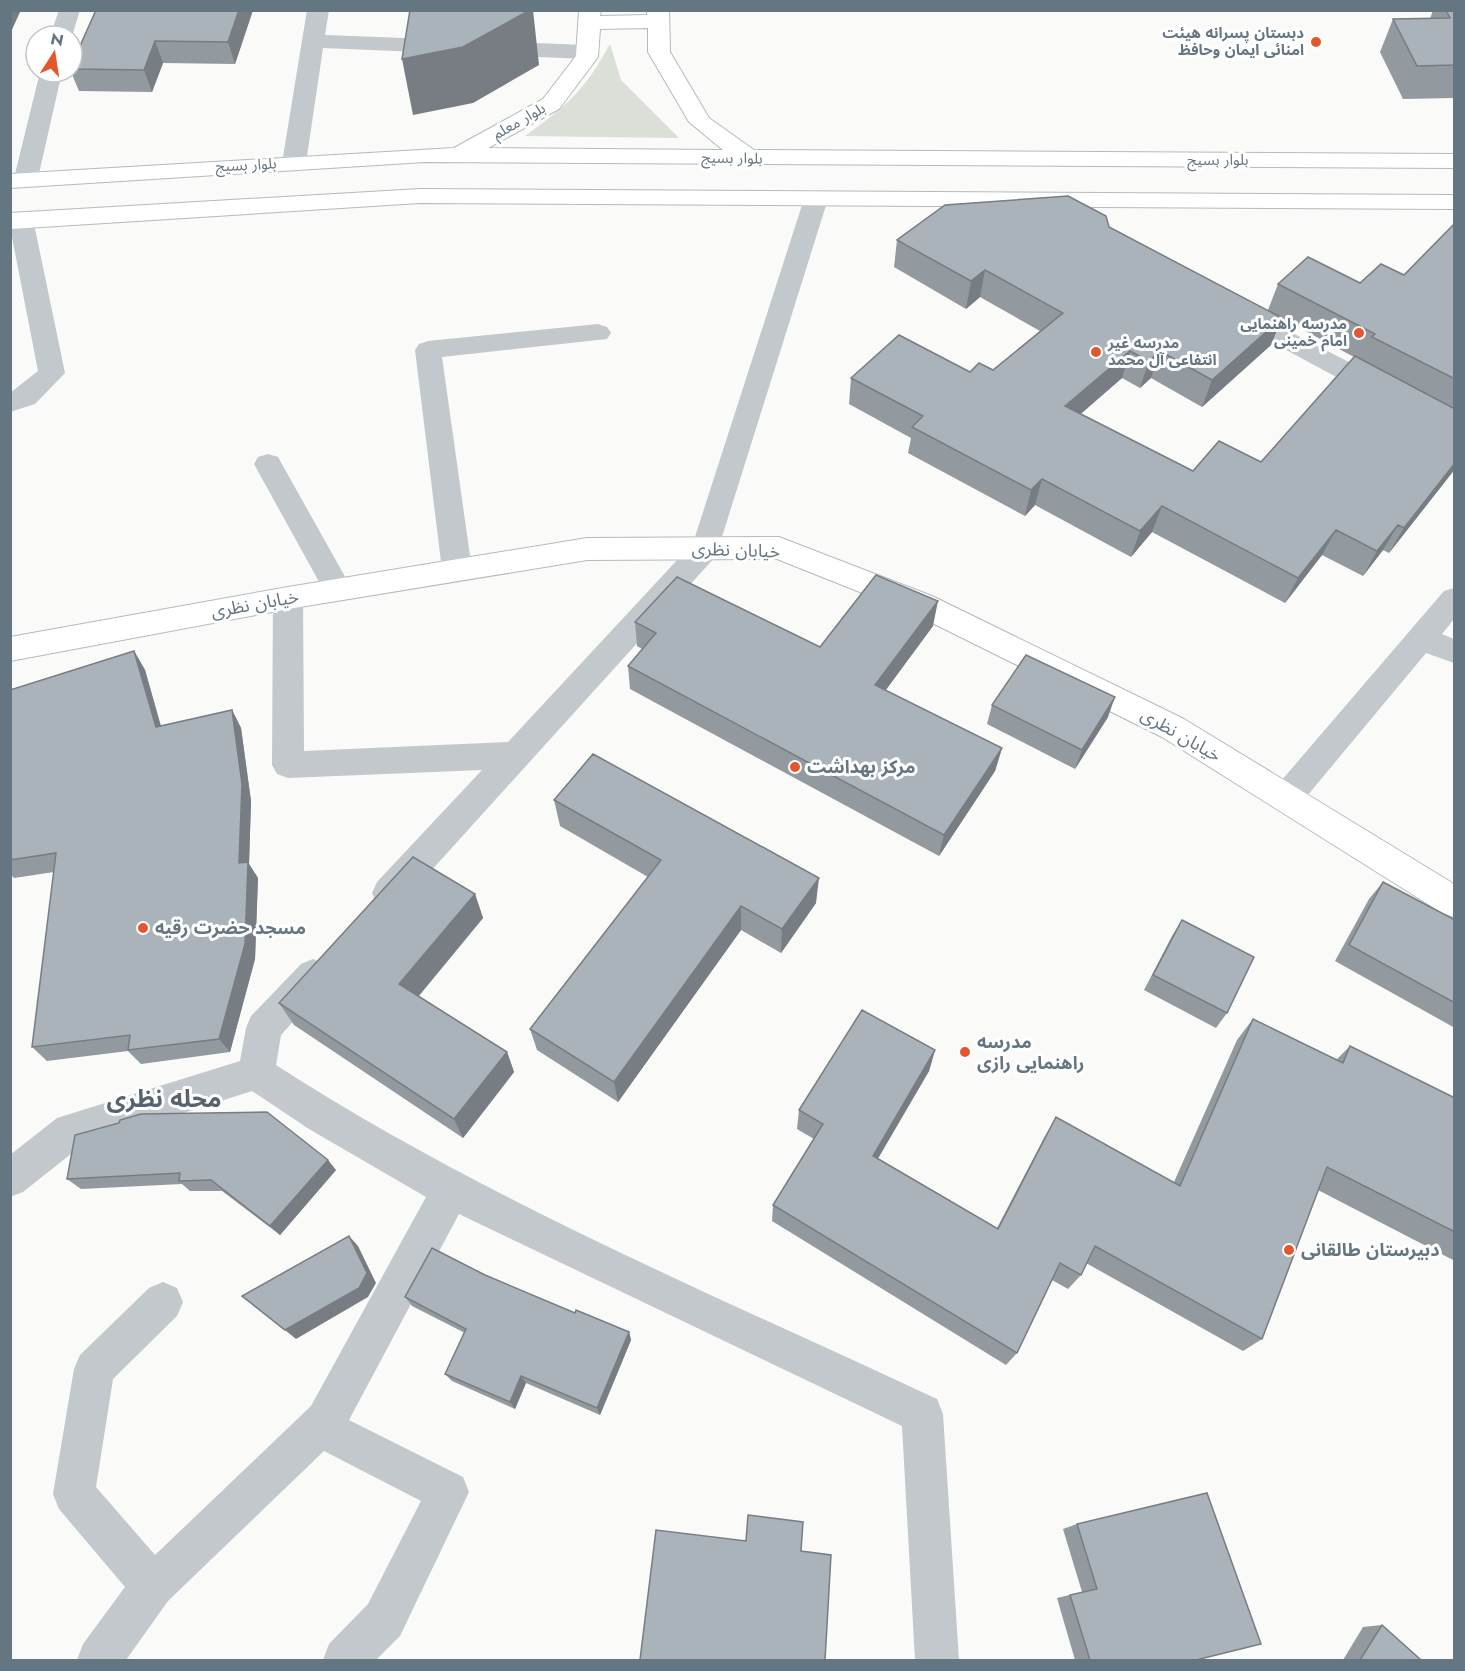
<svg xmlns="http://www.w3.org/2000/svg" width="1465" height="1671" viewBox="0 0 1465 1671" font-family="Jost,'Noto Sans Arabic',sans-serif">
<rect width="100%" height="100%" fill="#fafaf8"/>
<path fill="#dadfd7" d="M 610,44 L 621,80 L 679,138 L 525,136 C 567,106 585,90 610,44 Z"/>
<g fill="none" stroke-linecap="round" stroke-linejoin="round">
<defs>
<g id="secondary">
<path d="M 579,10 L 601,10 L 600,16 L 647,15 L 647,10 L 669,10 L 670,52 L 709,118 L 754,150 L 1454,154 L 1454,168 L 425,162 L 10,188 L 10,174 L 454,148 L 543,99 L 576,56 ZM 648,28 L 648,52 L 689,122 L 723,150 L 488,148 L 559,109 L 598,57 L 600,29 Z"/>
<path d="M 420,189 L 1454,195 L 1454,209 L 420,203 L 10,229 L 10,213 Z"/>
<path d="M 779,537 L 932,596 L 1184,719 L 1454,884 L 1454,917 L 1442,913 L 1162,737 L 910,612 L 777,559 L 587,560 L 288,609 L 10,661 L 10,637 L 288,587 L 587,538 Z"/>
</g>
</defs>
<use href="#secondary" stroke="#b3babf" stroke-width="2"/>
<g fill="#c3c8cc" fill-rule="evenodd">
<path d="M 59,10 L 80,10 L 72,36 L 50,36 Z"/>
<path d="M 307,10 L 329,10 L 325,35 L 587,45 L 595,47 L 598,52 L 595,57 L 587,59 L 323,48 L 306,163 L 302,168 L 286,168 L 282,163 Z"/>
<path d="M 40,72 L 62,72 L 38,178 L 34,183 L 26,185 L 18,183 L 14,178 Z"/>
<path d="M 816,192 L 824,194 L 828,199 L 716,556 L 401,904 L 389,908 L 377,904 L 372,893 L 377,882 L 482,770 L 288,778 L 277,774 L 272,765 L 273,598 L 278,590 L 288,587 L 298,590 L 303,598 L 304,751 L 508,742 L 693,543 L 804,199 L 808,194 Z"/>
<path d="M 21,211 L 30,214 L 33,219 L 65,373 L 35,404 L 10,412 L 10,393 L 38,371 L 10,227 L 10,217 Z"/>
<path d="M 1236,304 L 1454,416 L 1454,437 L 1444,435 L 1227,318 L 1223,312 L 1227,306 Z"/>
<path d="M 598,324 L 607,327 L 611,333 L 607,339 L 442,357 L 472,570 L 467,578 L 457,581 L 447,578 L 442,570 L 415,350 L 419,344 L 428,341 Z"/>
<path d="M 268,454 L 278,457 L 348,582 L 353,590 L 348,598 L 338,601 L 328,598 L 254,464 L 258,457 Z"/>
<path d="M 1454,588 L 1454,619 L 1442,634 L 1454,639 L 1454,663 L 1426,653 L 1297,808 L 1286,812 L 1275,808 L 1270,798 L 1275,788 L 1444,591 Z"/>
<path d="M 313,959 L 325,964 L 330,975 L 325,986 L 281,1035 L 276,1065 C 482,1198 714,1295 937,1399 L 943,1414 L 959,1660 L 915,1660 L 902,1426 L 459,1214 L 349,1420 L 463,1477 L 469,1492 L 400,1636 L 376,1660 L 323,1660 L 329,1644 L 368,1604 L 421,1501 L 324,1451 L 168,1601 L 126,1660 L 77,1660 L 83,1644 L 125,1587 L 59,1509 L 53,1494 L 74,1369 L 80,1355 L 149,1288 L 163,1282 L 177,1288 L 183,1302 L 177,1316 L 113,1379 L 96,1487 L 155,1555 L 311,1406 L 426,1197 L 309,1129 L 252,1091 L 81,1146 L 23,1192 L 10,1197 L 10,1155 L 57,1118 L 240,1061 L 246,1028 L 251,1016 L 301,964 Z"/>
</g>
<use href="#secondary" fill="#fff" fill-rule="evenodd"/>
</g>
<g fill="#929a9f" fill-rule="evenodd">
<path d="M 96,10 L 253,10 L 235,64 L 163,63 L 152,92 L 79,91 L 71,72 L 72,72 L 72,64 Z"/>
<path d="M 1433,10 L 1455,10 L 1455,98 L 1403,99 L 1380,52 L 1393,19 L 1430,19 Z"/>
<path d="M 1455,223 L 1455,469 L 1389,553 L 1383,550 L 1363,576 L 1322,555 L 1285,603 L 1152,532 L 1131,557 L 1035,505 L 1025,516 L 908,453 L 911,438 L 849,404 L 851,378 L 993,370 L 1040,331 L 980,297 L 966,309 L 894,267 L 897,240 L 1109,227 L 1268,310 L 1278,284 L 1360,283 L 1404,275 ZM 1281,318 L 1354,357 L 1261,462 L 1193,471 L 1080,414 L 1122,378 L 1140,388 L 1151,378 L 1202,407 L 1271,345 Z"/>
<path d="M 635,622 L 820,647 L 933,626 L 885,690 L 1002,748 L 995,771 L 939,856 L 630,689 L 628,666 L 642,649 L 637,646 Z"/>
<path d="M 134,651 L 145,670 L 161,726 L 232,710 L 241,728 L 251,801 L 249,864 L 258,878 L 255,959 L 230,1052 L 141,1064 L 128,1051 L 47,1061 L 32,1047 L 54,872 L 14,878 L 10,874 L 10,690 Z"/>
<path d="M 992,705 L 1108,717 L 1075,769 L 987,724 Z"/>
<path d="M 554,800 L 816,903 L 781,953 L 741,930 L 618,1102 L 537,1050 L 530,1029 L 648,877 L 560,826 Z"/>
<path d="M 1383,882 L 1455,920 L 1455,1028 L 1335,961 L 1369,899 Z"/>
<path d="M 475,894 L 483,918 L 419,996 L 507,1052 L 514,1072 L 463,1138 L 294,1025 L 279,1003 Z"/>
<path d="M 1182,920 L 1227,1013 L 1216,1028 L 1144,990 L 1172,936 Z"/>
<path d="M 1253,1019 L 1336,1060 L 1350,1046 L 1455,1098 L 1455,1261 L 1318,1190 L 1262,1339 L 1243,1351 L 1086,1263 L 1081,1275 L 1068,1289 L 1052,1280 L 1017,1353 L 1006,1365 L 772,1221 L 773,1205 L 814,1139 L 797,1129 L 799,1110 L 935,1050 L 929,1071 L 878,1158 L 997,1228 L 1045,1136 L 1056,1117 L 1174,1182 L 1237,1040 Z"/>
<path d="M 75,1135 L 336,1170 L 280,1235 L 222,1191 L 190,1191 L 182,1184 L 81,1189 L 67,1179 Z"/>
<path d="M 485,1275 L 575,1313 L 629,1332 L 631,1340 L 600,1415 L 526,1383 L 515,1409 L 452,1381 L 445,1374 L 465,1333 L 412,1306 L 405,1297 Z"/>
<path d="M 1077,1524 L 1196,1660 L 1075,1660 L 1057,1598 L 1082,1592 L 1063,1529 Z"/>
<path d="M 1382,1625 L 1421,1660 L 1343,1660 L 1363,1627 Z"/>
</g>
<g fill="#777d82">
<path d="M 10,10 L 21,10 L 10,34 Z"/>
<path d="M 239,10 L 253,10 L 235,64 L 228,42 Z"/>
<path d="M 530,10 L 533,10 L 539,65 L 473,103 L 413,115 L 402,59 Z"/>
<path d="M 155,41 L 163,63 L 152,92 L 144,70 Z"/>
<path d="M 985,270 L 980,297 L 966,309 L 971,281 Z"/>
<path d="M 1282,318 L 1271,345 L 1202,407 L 1212,380 Z"/>
<path d="M 1130,351 L 1122,378 L 1059,433 L 1065,406 Z"/>
<path d="M 1160,351 L 1151,378 L 1140,388 L 1149,361 Z"/>
<path d="M 1455,463 L 1455,469 L 1389,553 L 1404,528 Z"/>
<path d="M 1042,479 L 1035,505 L 1025,516 L 1031,490 Z"/>
<path d="M 1162,506 L 1152,532 L 1131,557 L 1140,531 Z"/>
<path d="M 1398,525 L 1383,550 L 1363,576 L 1377,551 Z"/>
<path d="M 1336,530 L 1322,555 L 1285,603 L 1298,578 Z"/>
<path d="M 938,601 L 933,626 L 872,709 L 875,685 Z"/>
<path d="M 134,651 L 145,670 L 166,745 L 156,727 Z"/>
<path d="M 1115,697 L 1108,717 L 1075,769 L 1082,750 Z"/>
<path d="M 232,710 L 241,728 L 251,801 L 249,864 L 258,878 L 255,959 L 230,1052 L 219,1039 Z"/>
<path d="M 1002,748 L 995,771 L 939,856 L 944,835 Z"/>
<path d="M 819,878 L 816,903 L 781,953 L 782,929 Z"/>
<path d="M 475,894 L 483,918 L 410,1006 L 399,984 Z"/>
<path d="M 741,906 L 741,930 L 618,1102 L 614,1082 Z"/>
<path d="M 935,1050 L 929,1071 L 869,1174 L 873,1156 Z"/>
<path d="M 507,1052 L 514,1072 L 463,1138 L 454,1119 Z"/>
<path d="M 328,1160 L 336,1170 L 280,1235 L 270,1226 Z"/>
<path d="M 349,1236 L 358,1246 L 376,1283 L 368,1297 L 296,1339 L 285,1330 Z"/>
<path d="M 629,1332 L 631,1340 L 600,1415 L 597,1408 Z"/>
<path d="M 521,1376 L 526,1383 L 515,1409 L 510,1402 Z"/>
</g>
<g fill="#aab3b9" stroke="#777d82" stroke-width="1.5">
<path d="M 96,10 L 239,10 L 228,42 L 155,41 L 144,70 L 72,69 L 72,64 Z"/>
<path d="M 410,10 L 530,10 L 463,47 L 402,59 Z"/>
<path d="M 1446,10 L 1455,10 L 1455,65 L 1417,66 L 1393,19 L 1450,18 Z"/>
<path d="M 1068,196 L 1106,216 L 1109,227 L 1282,318 L 1212,380 L 1160,351 L 1149,361 L 1130,351 L 1065,406 L 1193,471 L 1219,441 L 1261,462 L 1355,356 L 1455,409 L 1455,463 L 1404,528 L 1398,525 L 1377,551 L 1336,530 L 1298,578 L 1162,506 L 1140,531 L 1042,479 L 1031,490 L 912,427 L 923,416 L 851,378 L 899,335 L 970,372 L 979,363 L 993,370 L 1063,313 L 985,270 L 971,281 L 897,240 L 945,205 Z"/>
<path d="M 1455,223 L 1455,379 L 1372,337 L 1375,334 L 1278,284 L 1308,257 L 1360,283 L 1381,264 L 1404,275 Z"/>
<path d="M 876,575 L 938,601 L 875,685 L 1002,748 L 944,835 L 628,666 L 656,633 L 635,622 L 677,577 L 820,647 Z"/>
<path d="M 134,651 L 156,727 L 232,710 L 242,784 L 239,863 L 248,862 L 245,944 L 219,1039 L 128,1050 L 130,1035 L 32,1047 L 56,853 L 10,860 L 10,690 Z"/>
<path d="M 1026,655 L 1115,697 L 1082,750 L 992,705 Z"/>
<path d="M 593,754 L 819,878 L 782,929 L 741,906 L 614,1082 L 530,1029 L 661,860 L 554,800 Z"/>
<path d="M 413,857 L 475,894 L 399,984 L 507,1052 L 454,1119 L 279,1003 Z"/>
<path d="M 1383,882 L 1455,920 L 1455,1003 L 1349,945 Z"/>
<path d="M 1182,920 L 1254,957 L 1227,1013 L 1153,975 Z"/>
<path d="M 862,1010 L 935,1050 L 873,1156 L 998,1229 L 1056,1117 L 1180,1186 L 1253,1019 L 1343,1063 L 1350,1046 L 1455,1098 L 1455,1232 L 1327,1167 L 1262,1339 L 1095,1246 L 1081,1275 L 1060,1263 L 1017,1353 L 773,1205 L 823,1124 L 799,1110 Z"/>
<path d="M 267,1112 L 328,1160 L 270,1226 L 211,1180 L 179,1181 L 180,1173 L 67,1179 L 75,1135 L 119,1123 L 120,1120 L 141,1114 Z"/>
<path d="M 349,1236 L 367,1273 L 359,1288 L 285,1330 L 242,1296 Z"/>
<path d="M 432,1248 L 485,1275 L 575,1313 L 576,1310 L 629,1332 L 597,1408 L 521,1376 L 510,1402 L 445,1374 L 466,1329 L 405,1297 Z"/>
<path d="M 1207,1493 L 1261,1644 L 1196,1660 L 1090,1660 L 1070,1595 L 1097,1589 L 1077,1524 Z"/>
<path d="M 748,1515 L 803,1522 L 801,1551 L 831,1555 L 825,1660 L 640,1660 L 656,1530 L 746,1541 Z"/>
<path d="M 1382,1625 L 1421,1660 L 1360,1660 Z"/>
</g>
<g fill="#e4572e" stroke="#fff" stroke-width="2">
<circle cx="1316" cy="42" r="6"/>
<circle cx="1359" cy="333" r="6"/>
<circle cx="1096" cy="352" r="6"/>
<circle cx="795" cy="767" r="6"/>
<circle cx="143" cy="928" r="6"/>
<circle cx="965" cy="1052" r="6"/>
<circle cx="1289" cy="1250" r="6"/>
</g>
<g text-anchor="middle" dominant-baseline="central" stroke-width="6" stroke-linejoin="round" paint-order="stroke">
<g font-size="15" font-weight="bold" fill="#657683" stroke="#fff" text-anchor="end">
<text x="1304" y="33">دبستان پسرانه هیئت<tspan x="1304" dy="17">امنائی ایمان وحافظ</tspan></text>
<text x="1347" y="324">مدرسه راهنمایی<tspan x="1347" dy="17">امام خمینی</tspan></text>
<text x="1108" y="343" text-anchor="start">مدرسه غیر<tspan x="1108" dy="17">انتفاعی آل محمد</tspan></text>
</g>
<g font-size="15" fill="#657683" stroke="#fff">
<text transform="translate(519 121) rotate(-30)">بلوار معلم</text>
<text transform="translate(732 158) rotate(1)">بلوار بسیج</text>
<text x="1218" y="160">بلوار بسیج</text>
<text transform="translate(246 165) rotate(-3)">بلوار بسیج</text>
</g>
<g font-size="18" fill="#657683" stroke="#fff">
<text transform="translate(736 550) rotate(2)">خیابان نظری</text>
<text transform="translate(255 604) rotate(-10)">خیابان نظری</text>
<text transform="translate(1181 735) rotate(30)">خیابان نظری</text>
</g>
<g font-size="18" font-weight="bold" fill="#657683" stroke="#fff" text-anchor="start">
<text x="807" y="767">مرکز بهداشت</text>
<text x="155" y="928">مسجد حضرت رقیه</text>
<text x="977" y="1042">مدرسه<tspan x="977" dy="21">راهنمایی رازی</tspan></text>
<text x="1301" y="1250">دبیرستان طالقانی</text>
</g>
<g font-size="24" font-weight="bold" fill="#57646e" stroke="#fff">
<text x="164" y="1098">محله نظری</text>
</g>
</g>
<rect width="1465" height="1671" fill="none" stroke="#657683" stroke-width="24"/>
<g transform="translate(54 54) rotate(12)"><circle r="28" fill="#ffffff" stroke="#c1c8cd" stroke-width="1.5"/>
<path d="M0-4.5L10 22L0 15L-10 22Z" fill="#e4572e"/>
<text y="-9" font-size="16" font-weight="bold" text-anchor="middle" fill="#657683">N</text>
</g>
</svg>
